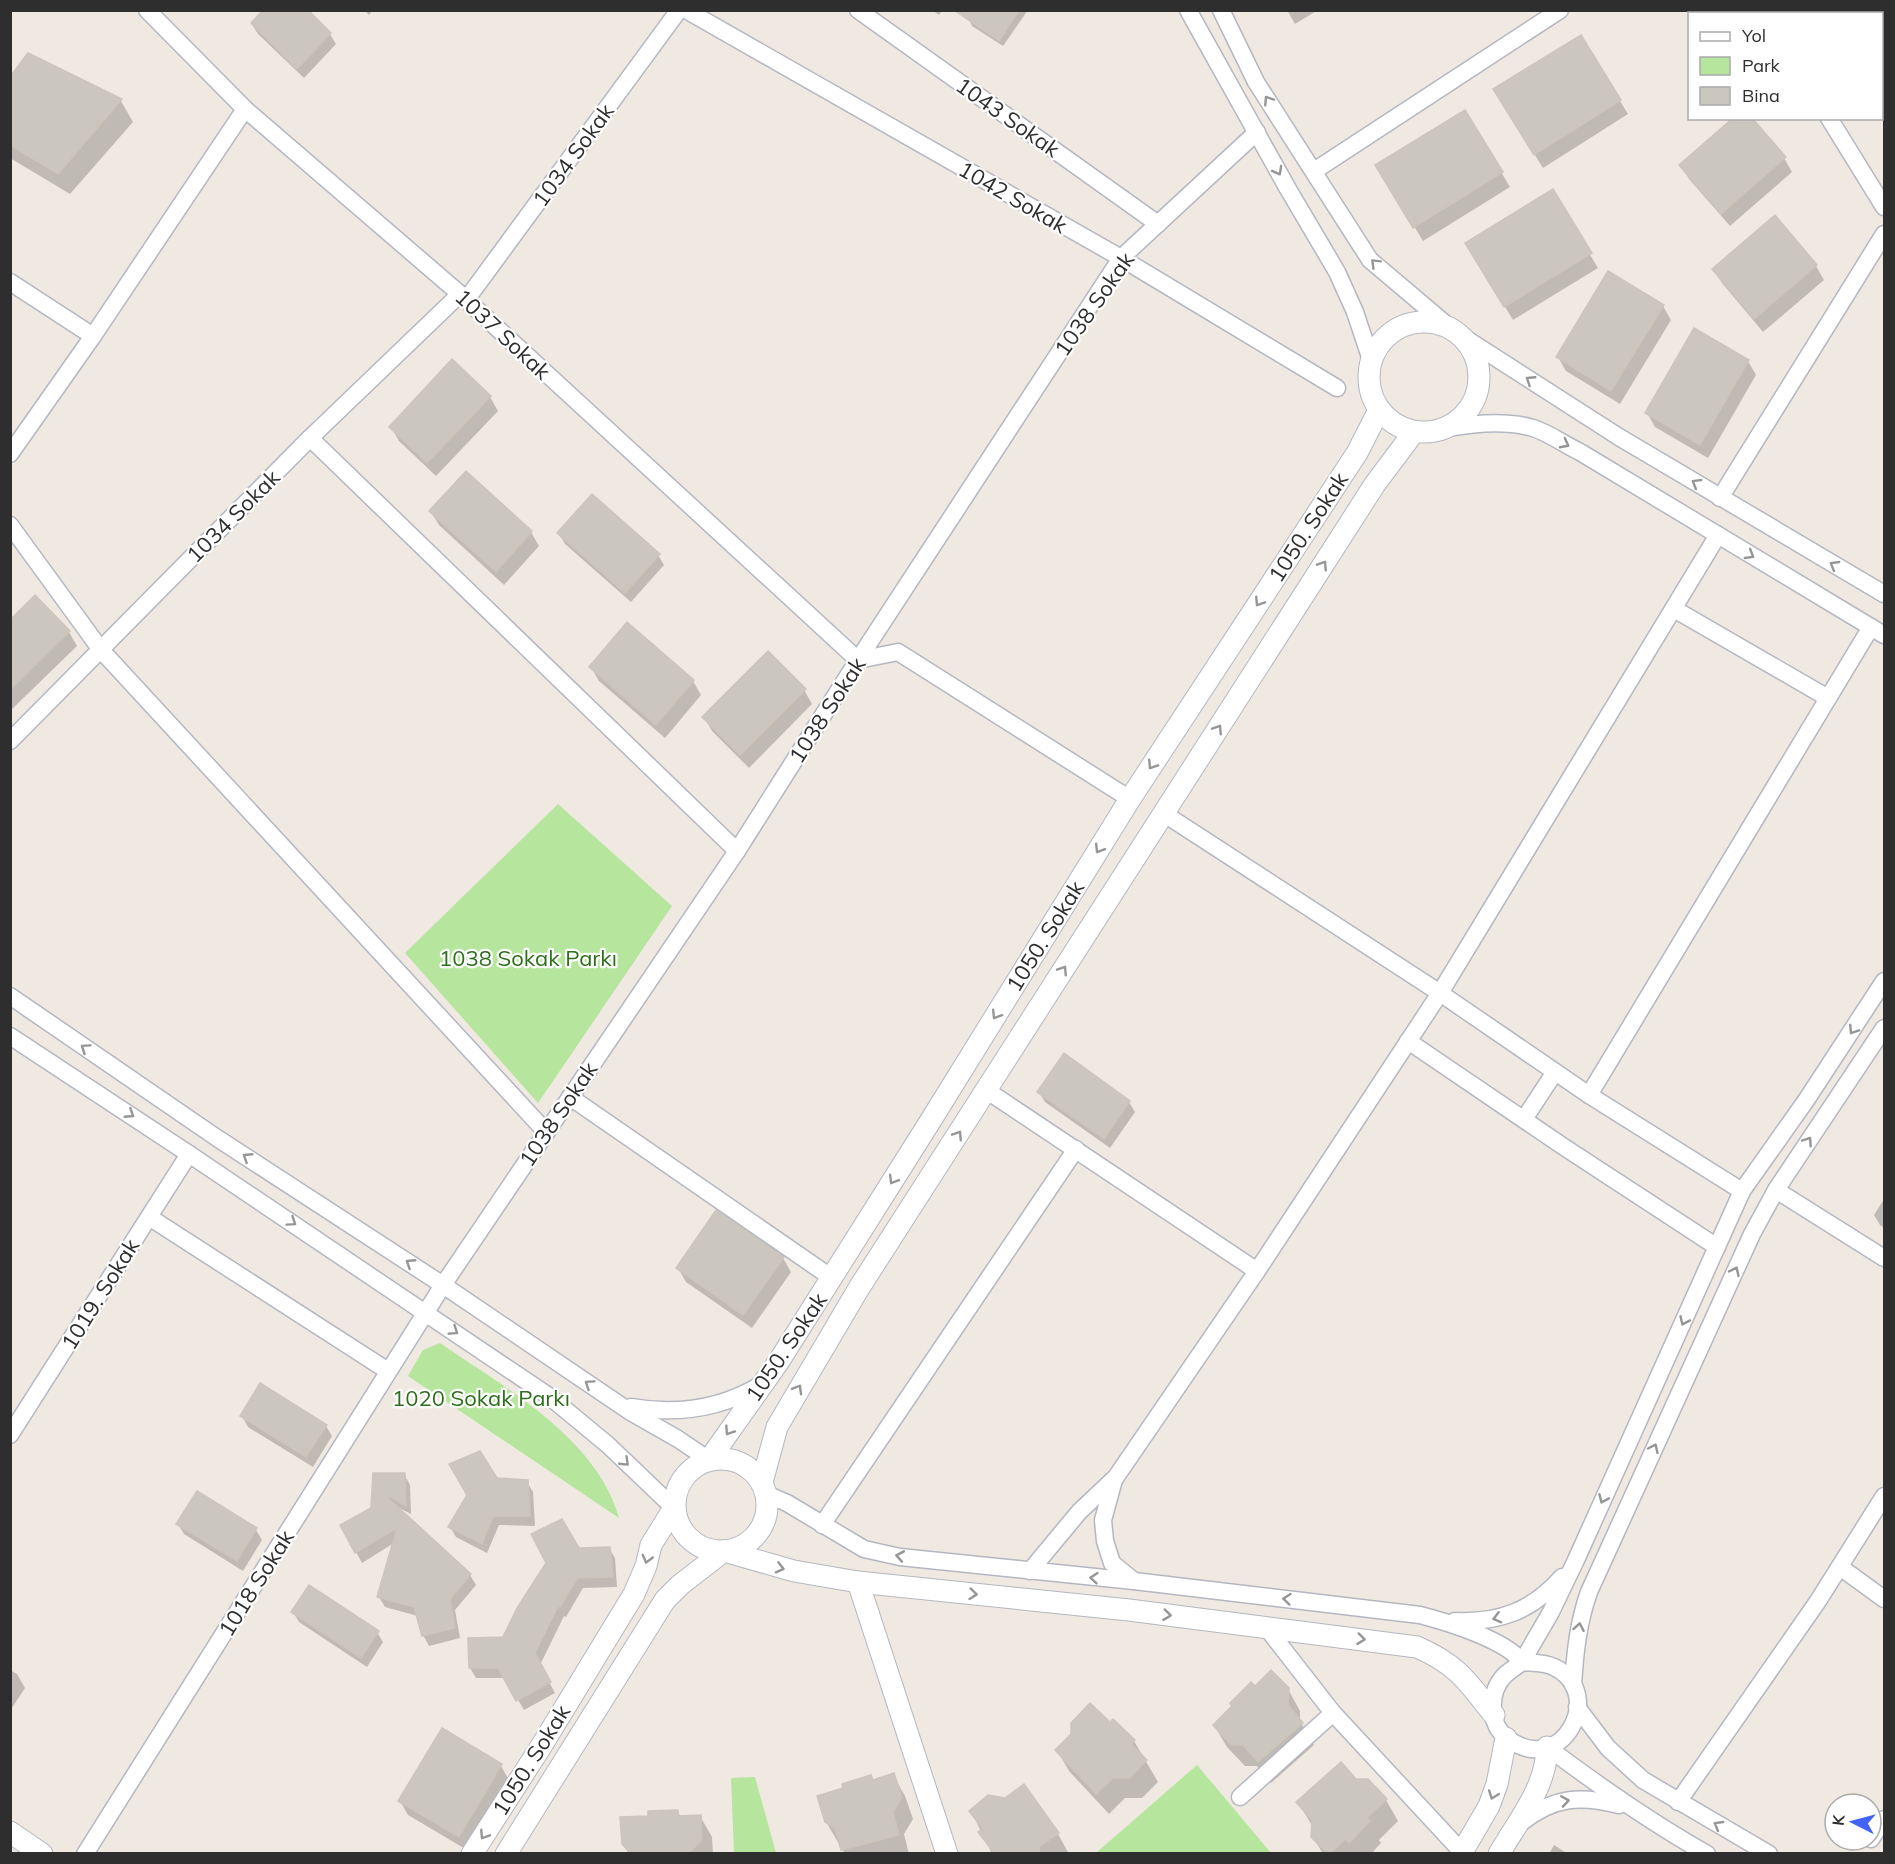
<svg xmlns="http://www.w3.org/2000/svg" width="1895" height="1864" viewBox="0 0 1895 1864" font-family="Mulish,sans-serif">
<rect width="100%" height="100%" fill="#efe9e1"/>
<g fill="#b6e59e">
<path d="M 558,804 L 672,906 L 538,1103 L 405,953 Z"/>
<path d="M 440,1343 C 504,1387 597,1438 619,1518 L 408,1376 L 423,1350 Z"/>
<path d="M 1197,1765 L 1271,1853 L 1096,1853 Z"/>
<path d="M 755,1777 L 776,1853 L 734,1853 L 731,1778 Z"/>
</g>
<g fill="#0003">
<path d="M 306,10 L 330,34 L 336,44 L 304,78 L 258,34 L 252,24 Z"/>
<path d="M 364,10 L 373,10 L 369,15 Z"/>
<path d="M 932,10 L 942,10 L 939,15 Z"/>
<path d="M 975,10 L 1028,10 L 1003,46 L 972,26 L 969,19 Z"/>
<path d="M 1287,10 L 1318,10 L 1295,24 Z"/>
<path d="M 29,55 L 121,101 L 133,122 L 70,194 L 10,158 L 10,80 Z"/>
<path d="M 1620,101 L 1628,114 L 1543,168 L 1503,104 Z"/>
<path d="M 1465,112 L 1510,187 L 1423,241 L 1377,165 Z"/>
<path d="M 1784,158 L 1792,172 L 1730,226 L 1689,179 L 1681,165 Z"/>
<path d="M 1552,191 L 1598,268 L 1513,320 L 1475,257 Z"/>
<path d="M 1775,218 L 1816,266 L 1824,280 L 1763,332 L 1722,283 L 1714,269 Z"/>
<path d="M 1663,306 L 1671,320 L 1620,404 L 1566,371 L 1558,357 Z"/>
<path d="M 1748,361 L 1756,375 L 1708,458 L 1655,427 L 1647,413 Z"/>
<path d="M 490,397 L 498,411 L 436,476 L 399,441 L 391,427 Z"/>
<path d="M 431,512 L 531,532 L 539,546 L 504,585 L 439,525 Z"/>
<path d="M 559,534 L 658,555 L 664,565 L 631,602 L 565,544 Z"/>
<path d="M 10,622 L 69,632 L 77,646 L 10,711 Z"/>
<path d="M 627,624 L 693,681 L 701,695 L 665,738 L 599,681 L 591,667 Z"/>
<path d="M 804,690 L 812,704 L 749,768 L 712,731 L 704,717 Z"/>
<path d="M 1039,1092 L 1129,1102 L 1135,1112 L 1110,1148 L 1045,1102 Z"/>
<path d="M 1884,1199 L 1884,1228 L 1880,1225 L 1874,1215 Z"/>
<path d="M 783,1258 L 791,1272 L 752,1328 L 686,1282 L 678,1268 Z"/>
<path d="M 242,1416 L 326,1426 L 332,1436 L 313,1467 L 248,1427 Z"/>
<path d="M 404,1474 L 410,1485 L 411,1514 L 397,1507 L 470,1575 L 476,1585 L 455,1610 L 460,1638 L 429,1646 L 423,1635 L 418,1616 L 385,1607 L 379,1597 L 394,1543 L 362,1563 L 342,1526 L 372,1509 Z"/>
<path d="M 496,1479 L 527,1482 L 533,1492 L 535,1526 L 499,1525 L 487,1553 L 456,1537 L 450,1527 Z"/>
<path d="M 178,1524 L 256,1530 L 262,1540 L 243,1571 L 184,1534 Z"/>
<path d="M 609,1548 L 615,1558 L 617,1587 L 583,1588 L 566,1617 L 564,1616 L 540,1665 L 555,1693 L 524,1710 L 505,1678 L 476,1678 L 470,1668 L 504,1639 L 578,1550 Z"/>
<path d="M 293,1612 L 377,1632 L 383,1642 L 367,1667 L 299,1622 Z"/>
<path d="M 10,1670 L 17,1674 L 25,1688 L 10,1711 Z"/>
<path d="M 1288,1689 L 1300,1711 L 1300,1721 L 1314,1745 L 1271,1783 L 1257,1766 L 1245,1766 L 1227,1747 L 1214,1725 Z"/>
<path d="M 1110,1724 L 1134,1741 L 1158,1782 L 1142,1798 L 1125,1798 L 1109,1814 L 1069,1771 L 1057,1750 Z"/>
<path d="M 501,1766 L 509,1780 L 467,1850 L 408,1815 L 400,1801 Z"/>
<path d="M 893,1775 L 905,1796 L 913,1819 L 904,1834 L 909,1854 L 845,1854 L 826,1822 L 873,1782 Z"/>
<path d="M 1355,1780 L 1386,1800 L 1398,1821 L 1379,1840 L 1381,1843 L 1371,1854 L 1323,1854 L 1313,1837 L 1313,1827 L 1298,1802 Z"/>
<path d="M 677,1811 L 681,1817 L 700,1816 L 712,1837 L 713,1854 L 629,1854 L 623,1844 L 650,1817 Z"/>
<path d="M 971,1811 L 1058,1834 L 1069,1854 L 992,1854 Z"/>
<path d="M 1554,1845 L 1568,1854 L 1549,1854 Z"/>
</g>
<g fill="#cbc7bf" stroke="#cbc5ba" stroke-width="1.5">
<path d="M 263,10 L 308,10 L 331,33 L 297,69 L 251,23 Z"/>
<path d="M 954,10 L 1019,10 L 999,41 Z"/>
<path d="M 1581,35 L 1621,100 L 1534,155 L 1493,89 Z"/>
<path d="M 28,53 L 122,99 L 58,174 L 10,145 L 10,77 Z"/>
<path d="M 1465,110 L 1503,172 L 1413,228 L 1375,165 Z"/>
<path d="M 1733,118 L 1752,118 L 1786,157 L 1721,214 L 1679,165 Z"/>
<path d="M 1553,189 L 1592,253 L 1504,307 L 1465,243 Z"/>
<path d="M 1775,215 L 1817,265 L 1754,319 L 1712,269 Z"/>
<path d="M 1608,271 L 1664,305 L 1611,391 L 1556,357 Z"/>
<path d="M 1694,328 L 1749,360 L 1700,445 L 1645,413 Z"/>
<path d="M 452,359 L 491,396 L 427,463 L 389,427 Z"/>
<path d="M 466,471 L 532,531 L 496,572 L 429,511 Z"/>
<path d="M 592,494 L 660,554 L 625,593 L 557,533 Z"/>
<path d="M 35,595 L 70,631 L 10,690 L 10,620 Z"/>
<path d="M 627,622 L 694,680 L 656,725 L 589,667 Z"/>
<path d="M 768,651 L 806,689 L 740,755 L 702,717 Z"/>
<path d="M 1064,1053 L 1130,1101 L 1104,1139 L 1037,1092 Z"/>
<path d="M 716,1210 L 784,1257 L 743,1315 L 676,1268 Z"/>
<path d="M 260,1383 L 327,1425 L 306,1457 L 240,1416 Z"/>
<path d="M 480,1451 L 497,1478 L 528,1480 L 530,1516 L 493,1516 L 482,1544 L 448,1527 L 467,1495 L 449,1464 Z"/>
<path d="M 373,1473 L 405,1473 L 406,1506 L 389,1496 L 388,1498 L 471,1574 L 450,1599 L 455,1628 L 422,1636 L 414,1607 L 377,1597 L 397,1528 L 355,1553 L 340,1525 L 371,1508 Z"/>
<path d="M 197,1491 L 257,1528 L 237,1561 L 176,1524 Z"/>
<path d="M 562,1519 L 579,1548 L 610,1547 L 613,1577 L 577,1578 L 560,1607 L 558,1606 L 535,1653 L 551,1682 L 516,1701 L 498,1668 L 469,1668 L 468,1638 L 503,1637 L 517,1608 L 546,1563 L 531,1534 Z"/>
<path d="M 309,1585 L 379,1631 L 361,1658 L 291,1612 Z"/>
<path d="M 1271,1670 L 1289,1688 L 1288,1705 L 1303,1723 L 1258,1762 L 1243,1745 L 1231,1745 L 1213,1725 L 1232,1706 L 1230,1703 L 1251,1682 L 1255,1686 Z"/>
<path d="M 1090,1703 L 1110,1722 L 1113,1719 L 1135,1740 L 1131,1744 L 1147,1760 L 1130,1778 L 1113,1778 L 1096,1794 L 1055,1750 L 1071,1734 L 1071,1723 Z"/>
<path d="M 442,1728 L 502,1764 L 459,1837 L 398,1801 Z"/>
<path d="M 1341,1762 L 1356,1779 L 1368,1779 L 1387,1799 L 1367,1818 L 1370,1821 L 1349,1843 L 1345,1839 L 1330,1854 L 1328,1854 L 1311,1837 L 1312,1820 L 1296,1802 Z"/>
<path d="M 894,1773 L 902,1797 L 893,1812 L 899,1835 L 841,1850 L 835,1828 L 825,1822 L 817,1796 L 843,1788 L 842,1784 L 871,1775 L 873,1780 Z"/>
<path d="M 1024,1784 L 1059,1833 L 1040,1846 L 1039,1854 L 995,1854 L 978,1832 L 983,1829 L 969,1811 L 988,1795 L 1005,1798 Z"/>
<path d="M 678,1810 L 678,1816 L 701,1815 L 702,1840 L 688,1854 L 631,1854 L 622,1844 L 620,1817 L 648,1816 L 648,1811 Z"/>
</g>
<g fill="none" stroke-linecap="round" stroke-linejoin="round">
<defs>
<g id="minor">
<path d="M 147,10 L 245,109 L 460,294 L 858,660"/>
<path d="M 686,10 L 1121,258 L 1337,388"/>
<path d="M 858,10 L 1158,224"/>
<path d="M 1188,10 L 1288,189 L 1337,272 L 1355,312 L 1371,360"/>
<path d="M 1221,10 L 1256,82 L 1370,260 L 1454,331 L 1619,437 L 1884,594"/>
<path d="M 1761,10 L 1762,14"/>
<path d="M 1829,118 L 1884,207"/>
<path d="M 1314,171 L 1560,10"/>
<path d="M 10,282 L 93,336"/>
<path d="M 466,300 L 679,10"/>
<path d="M 1448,428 C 1475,423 1506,420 1533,428 C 1549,433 1565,445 1580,452 L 1884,635"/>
<path d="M 310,438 L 737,851"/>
<path d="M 10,454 L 93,336 L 245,109"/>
<path d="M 1720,498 L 1884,234"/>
<path d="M 10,525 L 101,650 L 546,1132"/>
<path d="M 1674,609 L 1828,698"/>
<path d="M 858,660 L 898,652 L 1130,799"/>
<path d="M 10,741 L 310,438 L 460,294"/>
<path d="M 1163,813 L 1440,993 L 1589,1095 L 1742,1191"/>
<path d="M 10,996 L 217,1138 L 443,1285 L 629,1411 L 678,1439 L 709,1460"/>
<path d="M 10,1036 L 189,1154 L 550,1397 L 608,1445 L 674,1508"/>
<path d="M 1408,1041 L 1564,1147 L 1717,1247"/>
<path d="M 986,1090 L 1257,1271"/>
<path d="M 1589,1095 L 1871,627"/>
<path d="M 570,1097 L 832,1278"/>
<path d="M 1524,1119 L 1555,1072"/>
<path d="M 1776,1190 L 1884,1258"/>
<path d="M 149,1217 L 388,1371"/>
<path d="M 631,1407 C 678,1415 721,1409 762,1384"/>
<path d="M 10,1435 L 189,1154"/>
<path d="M 1114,1480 L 1103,1520 L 1105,1541 L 1112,1563 L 1134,1581"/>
<path d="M 766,1494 L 787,1503 L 864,1549 L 900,1557 L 1134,1581 L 1420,1615 C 1447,1622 1506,1640 1522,1662 L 1551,1612 L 1576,1560 L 1742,1191 L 1807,1099 L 1884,981"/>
<path d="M 822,1525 L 1076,1149"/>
<path d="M 1840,1567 L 1884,1599"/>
<path d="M 1030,1571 L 1079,1512 L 1116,1477 L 1257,1271 L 1440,993 L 1718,535"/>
<path d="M 1455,1621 C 1499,1623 1532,1611 1562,1577"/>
<path d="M 1266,1627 L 1333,1713 L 1462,1852"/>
<path d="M 1522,1662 C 1533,1663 1544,1662 1554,1667 C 1608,1693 1561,1780 1507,1738 C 1488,1724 1489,1692 1504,1676 C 1509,1671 1516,1667 1522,1662 Z"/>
<path d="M 1573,1685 C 1575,1653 1578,1623 1589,1592 L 1752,1234 L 1776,1190 L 1884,1028"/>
<path d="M 1577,1707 L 1608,1748 L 1643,1780 L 1769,1854"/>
<path d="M 1547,1747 C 1599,1786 1650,1822 1707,1854"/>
<path d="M 1240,1797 L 1333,1713"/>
<path d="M 1678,1802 L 1818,1601 L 1884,1496"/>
<path d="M 1522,1822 C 1554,1797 1580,1795 1619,1805"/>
<path d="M 1871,1839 L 1884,1819"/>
<path d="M 85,1854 L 443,1285 L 737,851 L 858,660 L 1121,258 L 1257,132"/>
</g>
<g id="tertiary">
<circle cx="1424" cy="377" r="55"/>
<circle cx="721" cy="1505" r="46"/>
<path d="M 709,1460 L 779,1361 L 931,1120 L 1130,799 L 1357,453 L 1379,410"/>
<path d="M 762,1482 L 777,1427 L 859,1288 L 1375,484 L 1414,432"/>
<path d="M 858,1582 L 947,1854"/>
<path d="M 10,1832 L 42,1854"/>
<path d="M 472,1854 L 542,1745 L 634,1594 L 646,1566 L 651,1545 L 674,1508"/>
<path d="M 506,1854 L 665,1600 L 680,1585 L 724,1551 L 794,1571 L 858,1582 L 1129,1610 L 1417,1647 C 1458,1665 1467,1681 1494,1715"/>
<path d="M 1461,1854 L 1489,1806 L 1497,1784 L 1506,1738"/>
<path d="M 1499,1854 C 1518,1821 1547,1786 1547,1747"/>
</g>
</defs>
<use href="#minor" stroke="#b4b7c1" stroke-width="19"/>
<use href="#tertiary" stroke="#b4b7c1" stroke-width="23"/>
<use href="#minor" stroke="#fff" stroke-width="16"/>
<use href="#tertiary" stroke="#fff" stroke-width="21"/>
</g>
<defs><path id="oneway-chevron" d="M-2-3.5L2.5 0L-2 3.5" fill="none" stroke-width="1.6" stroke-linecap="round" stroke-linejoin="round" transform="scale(1.5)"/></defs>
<g stroke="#969696">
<use href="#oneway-chevron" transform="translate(1268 100) rotate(-123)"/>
<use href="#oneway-chevron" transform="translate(1278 171) rotate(61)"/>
<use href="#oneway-chevron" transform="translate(1375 263) rotate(-135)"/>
<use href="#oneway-chevron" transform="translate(1530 380) rotate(-147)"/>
<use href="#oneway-chevron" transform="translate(1565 444) rotate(28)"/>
<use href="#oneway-chevron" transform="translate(1696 483) rotate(-149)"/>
<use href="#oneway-chevron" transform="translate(1750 555) rotate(31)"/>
<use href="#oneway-chevron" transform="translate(1323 565) rotate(-57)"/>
<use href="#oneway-chevron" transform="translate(1834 565) rotate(-150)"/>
<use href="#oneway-chevron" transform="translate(1259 602) rotate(123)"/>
<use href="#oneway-chevron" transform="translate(1218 729) rotate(-57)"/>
<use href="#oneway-chevron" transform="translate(1152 765) rotate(123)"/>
<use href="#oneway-chevron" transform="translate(1099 849) rotate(122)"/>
<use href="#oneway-chevron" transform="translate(1063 970) rotate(-57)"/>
<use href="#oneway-chevron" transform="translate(996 1015) rotate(122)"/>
<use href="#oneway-chevron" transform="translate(1853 1030) rotate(123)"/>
<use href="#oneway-chevron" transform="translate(85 1048) rotate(-146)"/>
<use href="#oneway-chevron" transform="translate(130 1114) rotate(33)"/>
<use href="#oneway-chevron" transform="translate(958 1135) rotate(-57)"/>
<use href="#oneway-chevron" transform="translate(1808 1141) rotate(-56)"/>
<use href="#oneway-chevron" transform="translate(247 1157) rotate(-147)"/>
<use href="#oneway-chevron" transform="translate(893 1180) rotate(122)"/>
<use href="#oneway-chevron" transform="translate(292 1222) rotate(34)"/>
<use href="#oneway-chevron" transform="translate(410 1263) rotate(-147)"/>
<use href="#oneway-chevron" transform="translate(1735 1271) rotate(-65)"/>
<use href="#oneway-chevron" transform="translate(1684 1321) rotate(114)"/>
<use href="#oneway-chevron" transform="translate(454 1331) rotate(34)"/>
<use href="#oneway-chevron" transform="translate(589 1384) rotate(-146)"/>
<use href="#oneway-chevron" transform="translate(798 1389) rotate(-60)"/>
<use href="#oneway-chevron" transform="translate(729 1431) rotate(124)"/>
<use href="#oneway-chevron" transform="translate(1654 1448) rotate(-65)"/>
<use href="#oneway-chevron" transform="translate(625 1462) rotate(44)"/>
<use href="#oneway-chevron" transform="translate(1603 1499) rotate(114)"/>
<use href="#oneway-chevron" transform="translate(900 1556) rotate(-170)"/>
<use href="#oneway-chevron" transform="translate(647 1559) rotate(105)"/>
<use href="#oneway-chevron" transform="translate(780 1568) rotate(14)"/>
<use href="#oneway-chevron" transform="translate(1094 1578) rotate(-175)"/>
<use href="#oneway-chevron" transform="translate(973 1594) rotate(6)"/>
<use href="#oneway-chevron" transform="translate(1287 1599) rotate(-174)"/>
<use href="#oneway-chevron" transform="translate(1167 1615) rotate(7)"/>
<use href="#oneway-chevron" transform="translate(1497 1618) rotate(166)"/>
<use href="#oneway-chevron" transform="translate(1579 1627) rotate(-80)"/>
<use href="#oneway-chevron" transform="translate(1361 1639) rotate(7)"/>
<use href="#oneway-chevron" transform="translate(1493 1795) rotate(110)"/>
<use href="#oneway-chevron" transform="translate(1565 1801) rotate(-9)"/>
<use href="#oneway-chevron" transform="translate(1718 1825) rotate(-150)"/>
<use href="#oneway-chevron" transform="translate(484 1835) rotate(123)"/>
</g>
<g text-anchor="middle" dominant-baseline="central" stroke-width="4.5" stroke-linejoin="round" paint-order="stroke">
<g font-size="22" fill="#2e2e2e" stroke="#fff">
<text transform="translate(1008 117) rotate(35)">1043 Sokak</text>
<text transform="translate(573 155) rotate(-54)">1034 Sokak</text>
<text transform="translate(1013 197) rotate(30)">1042 Sokak</text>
<text transform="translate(1094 304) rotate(-55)">1038 Sokak</text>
<text transform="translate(503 334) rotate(43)">1037 Sokak</text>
<text transform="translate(233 516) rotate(-45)">1034 Sokak</text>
<text transform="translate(1308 527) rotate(-57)">1050. Sokak</text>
<text transform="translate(827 710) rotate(-57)">1038 Sokak</text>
<text transform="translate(1045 936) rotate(-58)">1050. Sokak</text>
<text transform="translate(558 1114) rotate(-56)">1038 Sokak</text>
<text transform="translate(100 1294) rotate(-58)">1019. Sokak</text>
<text transform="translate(786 1347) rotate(-56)">1050. Sokak</text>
<text transform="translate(256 1583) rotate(-58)">1018 Sokak</text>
<text transform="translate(531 1760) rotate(-58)">1050. Sokak</text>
</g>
<g font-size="22" fill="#2c6e1b" stroke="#fff">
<text x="528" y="958">1038 Sokak Parkı</text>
<text x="481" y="1398">1020 Sokak Parkı</text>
</g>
</g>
<rect width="1895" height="1864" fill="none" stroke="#2e2e2e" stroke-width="24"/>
<rect x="1688" y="12" width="195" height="108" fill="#ffffff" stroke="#ababab" stroke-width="1.5"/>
<rect x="1700" y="32" width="30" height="9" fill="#ffffff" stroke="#ababab" stroke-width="1.5"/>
<text x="1742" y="42" font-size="18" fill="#2e2e2e">Yol</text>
<rect x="1700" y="57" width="30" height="18" fill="#b6e59e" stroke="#ababab" stroke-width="1.5"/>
<text x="1742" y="72" font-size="18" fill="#2e2e2e">Park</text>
<rect x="1700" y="87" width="30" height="18" fill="#cbc7bf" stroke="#ababab" stroke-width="1.5"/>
<text x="1742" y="102" font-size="18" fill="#2e2e2e">Bina</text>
<g transform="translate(1853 1822) rotate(276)"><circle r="28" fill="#ffffff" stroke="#ababab" stroke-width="1.5"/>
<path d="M0-4.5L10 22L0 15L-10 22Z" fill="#4264fb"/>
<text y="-9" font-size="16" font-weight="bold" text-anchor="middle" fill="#2e2e2e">K</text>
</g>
</svg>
